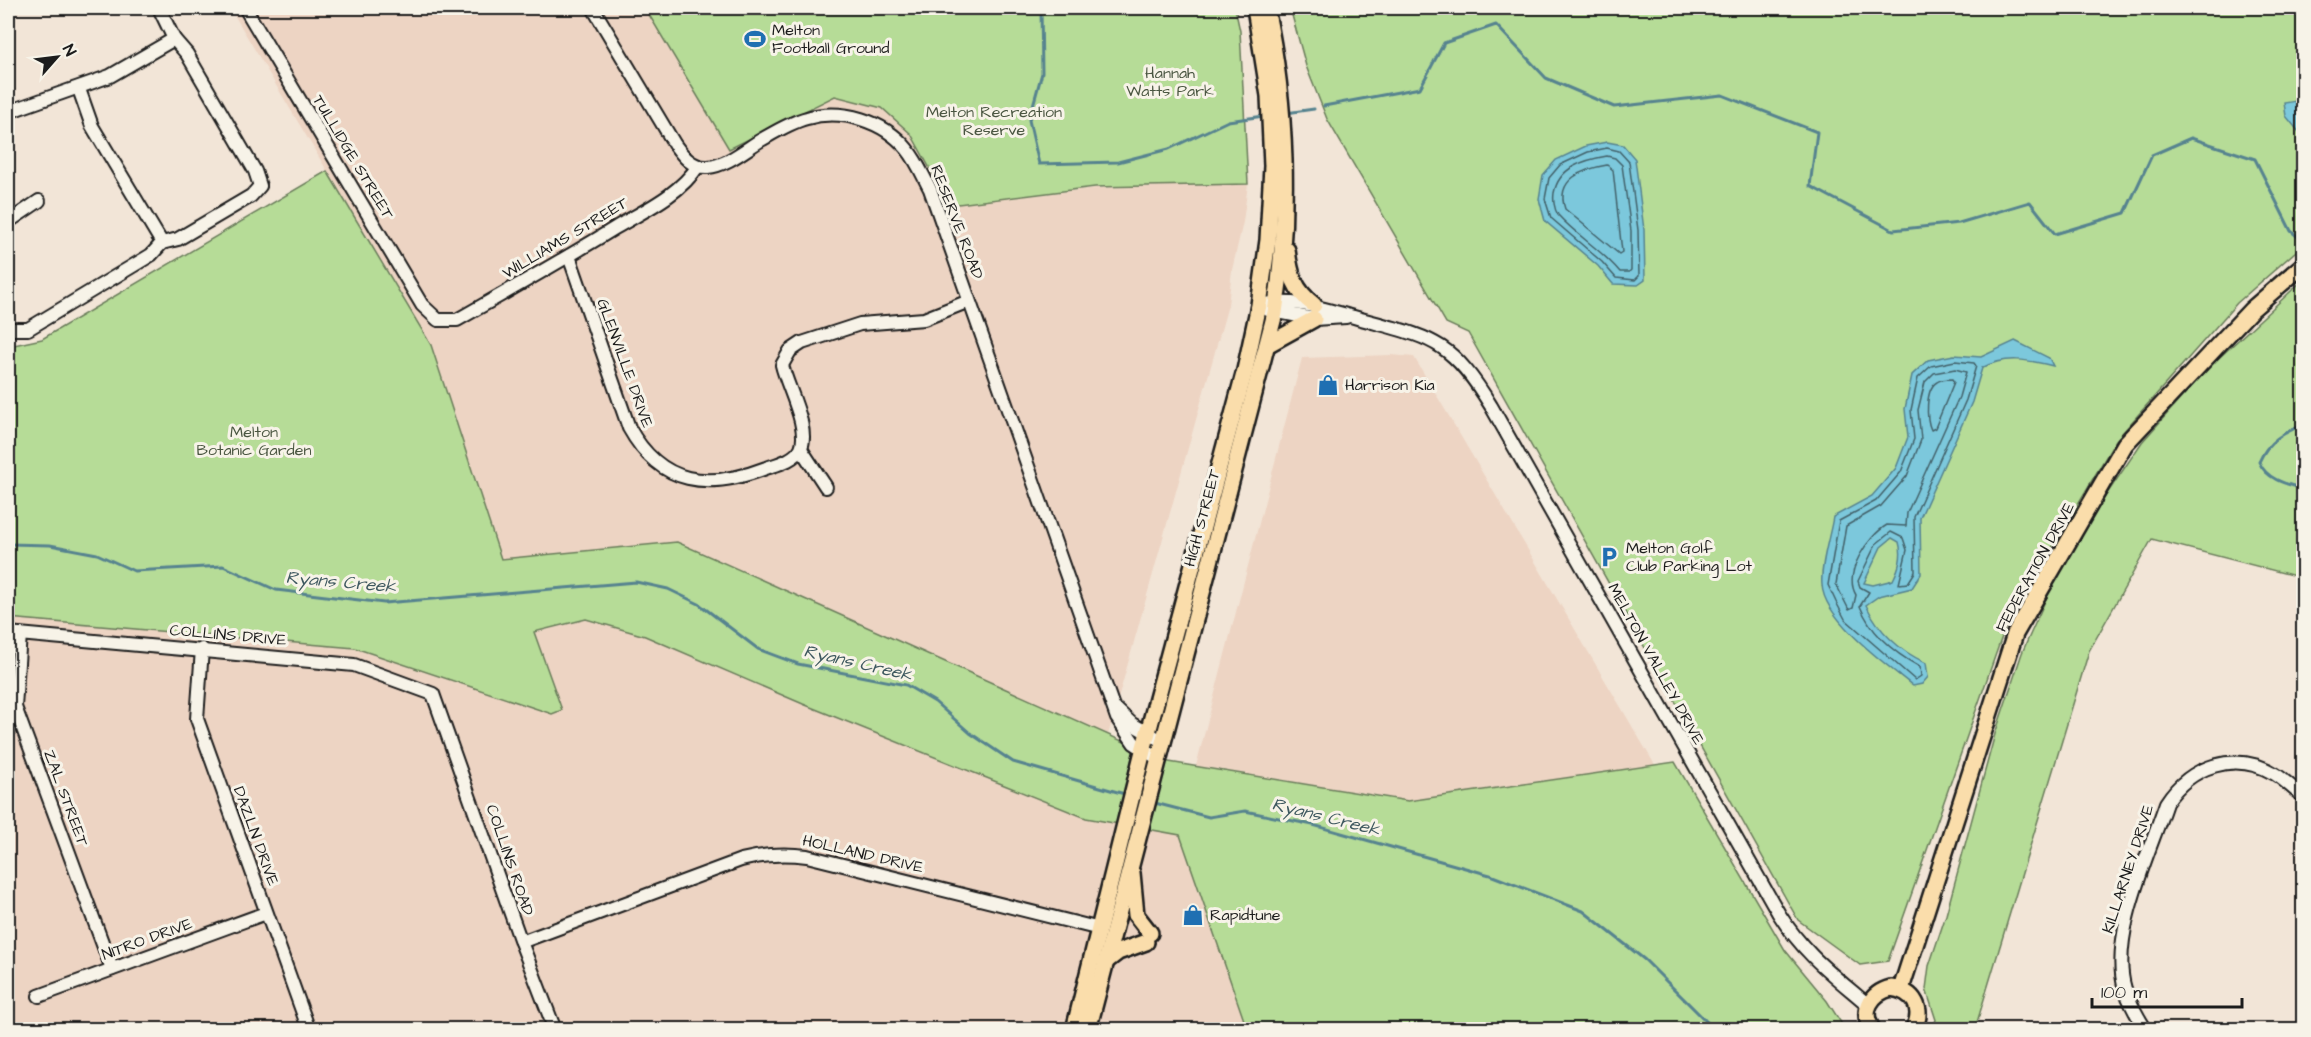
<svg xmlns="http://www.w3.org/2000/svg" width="2311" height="1037" viewBox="0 0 2311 1037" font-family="'Architects Daughter',sans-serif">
<rect width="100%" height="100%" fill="#f2e5d7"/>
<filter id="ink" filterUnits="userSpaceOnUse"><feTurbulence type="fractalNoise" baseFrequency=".0167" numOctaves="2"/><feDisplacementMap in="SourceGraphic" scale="12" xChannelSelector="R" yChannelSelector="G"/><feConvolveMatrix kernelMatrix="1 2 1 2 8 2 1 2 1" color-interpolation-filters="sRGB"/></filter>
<g filter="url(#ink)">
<g fill="#edd4c3">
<path d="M 230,8 L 645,8 L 729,149 L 834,96 L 882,108 L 911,134 L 950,205 L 1096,188 L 1248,184 L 1243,222 L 1232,270 L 1228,305 L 1108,735 L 677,543 L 501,559 L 431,345 Z"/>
<path d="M 1391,355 L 1414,357 L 1655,765 L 1408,801 L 1196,766 L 1302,358 Z"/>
<path d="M 8,618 L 355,648 L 552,714 L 562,710 L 534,633 L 586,619 L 645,636 L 803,704 L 1086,818 L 1180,835 L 1247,1029 L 8,1029 Z"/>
</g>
<g fill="#b6dc97" stroke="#697c5a" stroke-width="1.5">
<path d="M 645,8 L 1235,8 L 1240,31 L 1248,184 L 1095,187 L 950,205 L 911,134 L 882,108 L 835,96 L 729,149 Z"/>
<path d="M 1290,8 L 2303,8 L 2303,245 L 2237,303 L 2116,440 L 2006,625 L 1888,961 L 1860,965 L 1798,920 L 1468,333 L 1446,323 L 1327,119 L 1306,66 Z"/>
<path d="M 327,171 L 431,345 L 501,559 L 677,542 L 1169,762 L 1408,801 L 1675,762 L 1785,950 L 1827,1001 L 1845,1029 L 1247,1029 L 1180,835 L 1086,818 L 803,704 L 645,636 L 586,619 L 534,632 L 562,710 L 552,714 L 355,648 L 8,618 L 8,341 L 14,345 L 42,339 Z"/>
<path d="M 2303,280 L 2303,578 L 2152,539 L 2089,651 L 1975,1029 L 1931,1029 L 1936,1020 L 1926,989 L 1929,966 L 1946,915 L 1995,734 L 2022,653 L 2065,556 L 2142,442 L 2208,368 Z"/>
</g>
<g fill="#7cc8dc" stroke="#56838f" stroke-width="1.5" fill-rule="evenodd">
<path d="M 2303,100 L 2304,100 L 2303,137 L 2286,116 L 2284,103 Z"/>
<path d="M 1607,142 L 1623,145 L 1635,159 L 1644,230 L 1645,280 L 1638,285 L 1613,284 L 1598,266 L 1545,221 L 1539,199 L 1543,175 L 1556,160 L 1586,146 Z"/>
<path d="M 2015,341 L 2049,358 L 2053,366 C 2028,360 2006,355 1982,368 L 1972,402 L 1920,518 L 1921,574 L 1912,588 L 1879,596 L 1866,605 C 1879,632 1898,650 1926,663 L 1928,677 L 1922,684 L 1913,686 C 1887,665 1824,620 1822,585 C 1820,566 1830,536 1833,517 L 1872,496 L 1896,468 L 1908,437 L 1905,409 L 1912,375 L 1928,360 L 1954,355 L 1981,357 ZM 1892,538 L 1899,542 C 1903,556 1899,568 1893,580 L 1873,585 L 1864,583 L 1881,547 Z"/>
</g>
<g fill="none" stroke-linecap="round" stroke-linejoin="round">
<g stroke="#426169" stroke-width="1.5">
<path d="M 1607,148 L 1619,151 L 1629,162 L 1638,230 L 1639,276 L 1635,280 L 1616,278 L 1602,262 L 1551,218 L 1545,199 L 1549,178 L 1560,165 L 1588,152 Z"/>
<path d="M 1607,156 L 1615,158 L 1622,165 L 1631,231 L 1631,270 L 1629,272 L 1620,272 C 1602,250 1577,236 1558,215 C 1554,209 1553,199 1554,193 C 1559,167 1584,160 1607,156 Z"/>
<path d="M 1607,165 L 1613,170 L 1622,252 L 1619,254 L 1565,209 C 1555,179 1583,169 1607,165 Z"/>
<path d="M 1955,361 L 1974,363 L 1976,366 L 1966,400 L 1914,517 L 1915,572 L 1908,583 L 1899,584 L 1907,550 L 1903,538 L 1891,532 L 1876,544 L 1858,581 L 1860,587 L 1869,592 L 1860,606 C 1871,634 1894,653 1920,667 L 1921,676 L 1915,680 L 1845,619 L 1836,602 L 1828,585 L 1839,521 L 1876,501 L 1901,472 L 1914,439 L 1911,410 L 1918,378 L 1931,366 Z"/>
<path d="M 1955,369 L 1966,372 L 1959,397 L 1907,513 L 1906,526 L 1887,525 C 1867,537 1843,573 1856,595 L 1853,608 L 1849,610 L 1836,584 L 1846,526 L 1881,506 L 1907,476 L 1921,440 L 1918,410 L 1925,382 L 1934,373 Z"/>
<path d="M 1952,379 L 1954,382 L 1935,428 L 1931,430 C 1926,419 1925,389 1937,382 C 1941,379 1948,379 1952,379 Z"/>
</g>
<g stroke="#56838f" stroke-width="3">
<path d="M 1041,8 L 1042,73 L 1029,120 L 1039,164 L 1118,162 L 1169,149 L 1228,121 L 1264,116"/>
<path d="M 1324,106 L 1420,88 L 1444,43 L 1496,25 L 1546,78 L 1614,107 L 1722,95 L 1817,132 L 1810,186 L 1893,230 L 1959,223 L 2030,202 L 2055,234 L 2125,213 L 2152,155 L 2191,138 L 2255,159 L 2291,231 L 2304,242"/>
<path d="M 1286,113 L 1314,109"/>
<path d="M 2304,357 L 2304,359"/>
<path d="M 2304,424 C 2283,433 2268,441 2259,462 C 2267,480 2286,484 2304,489"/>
<path d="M 8,544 L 50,545 L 97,554 L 134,571 L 223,566 L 276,590 L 384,603 L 636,582 L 668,589 L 699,604 L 758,649 L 798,664 L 906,685 L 935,702 L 970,733 L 1013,762 L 1128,795"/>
<path d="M 1151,802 L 1209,817 L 1245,811 L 1313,825 L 1490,875 L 1583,911 L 1645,960 L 1715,1030"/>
</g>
<defs>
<g id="minor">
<path d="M 245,8 L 422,305 L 438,320 L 457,320 C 510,290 563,260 615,228 C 645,210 679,195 698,166"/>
<path d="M 593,8 L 675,145 C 683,156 692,168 708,167 C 726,166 746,149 761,140 C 775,132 791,122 807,118 C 842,108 884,121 907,149 C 917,161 923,176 930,189 L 1117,718 L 1134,743 L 1157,758"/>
<path d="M 79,89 L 92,126 L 162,243"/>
<path d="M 8,112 L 110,76 L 174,39"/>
<path d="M 8,222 L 39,201"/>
<path d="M 569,256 L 629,428 C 661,486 709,490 766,468 C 778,464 795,460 801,448 C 810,428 787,387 782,365 L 790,351 L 802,343 L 860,324 L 924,319 L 969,301"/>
<path d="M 1259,305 C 1294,298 1321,308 1354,317 C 1428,338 1448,335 1491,406 L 1779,914 C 1805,955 1832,974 1868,1005"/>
<path d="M 1268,310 L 1314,319 L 1346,317"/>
<path d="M 8,329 L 28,329 L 151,255 L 162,243 L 178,239 L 251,196 L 260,186 L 255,171 L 187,54 L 174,39 L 159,8"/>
<path d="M 801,449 L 826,487"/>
<path d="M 8,633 L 354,665 L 433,694 L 521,942 L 555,1030"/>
<path d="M 20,634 L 15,707 L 112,969"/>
<path d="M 202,649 L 197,719 L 309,1030"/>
<path d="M 1117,710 L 1132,724 L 1162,741"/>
<path d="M 521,942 L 741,860 C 764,854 784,853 807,856 L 1100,929"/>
<path d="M 39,996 L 266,913"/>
<path d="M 2146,1030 C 2137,1016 2130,1004 2125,989 C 2109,937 2149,854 2166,803 C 2190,766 2235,750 2275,774 C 2285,780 2294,790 2304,797"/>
</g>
<g id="major">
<path d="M 1287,250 C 1290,274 1294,290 1314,305"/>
<path d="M 1267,345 L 1314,319"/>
<path d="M 1132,873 L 1136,915 L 1150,933"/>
<path d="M 1105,962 L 1118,952 L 1146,942"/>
<path d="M 1901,989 L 2015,634 L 2125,444 L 2251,310 L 2304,264"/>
<path d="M 1074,1030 L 1143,751 L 1245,370 L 1259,305 L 1268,240 L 1272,166 L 1269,96 L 1255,8"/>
<path d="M 1088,1030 L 1275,313 C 1290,213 1287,106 1266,8"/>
<path d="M 1873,1030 C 1859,1011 1872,993 1891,988 C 1914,991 1925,1009 1913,1030"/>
</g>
</defs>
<use href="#minor" stroke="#1c1c1c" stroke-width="16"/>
<use href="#major" stroke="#1c1c1c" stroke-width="20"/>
<use href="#minor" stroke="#f7f3e8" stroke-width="12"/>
<use href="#major" stroke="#faddab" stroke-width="15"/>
</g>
</g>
<defs>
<symbol id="stadium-bare" viewBox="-9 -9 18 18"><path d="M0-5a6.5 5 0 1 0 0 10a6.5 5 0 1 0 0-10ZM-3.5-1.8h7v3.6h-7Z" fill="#1f6fb2" stroke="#f7f3e8" stroke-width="2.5" paint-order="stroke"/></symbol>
<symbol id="shop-bare" viewBox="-9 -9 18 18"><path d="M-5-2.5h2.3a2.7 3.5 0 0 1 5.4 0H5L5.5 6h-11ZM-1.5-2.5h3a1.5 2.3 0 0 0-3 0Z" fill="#1f6fb2" stroke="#f7f3e8" stroke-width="2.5" paint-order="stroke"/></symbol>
<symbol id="parking-bare" viewBox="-9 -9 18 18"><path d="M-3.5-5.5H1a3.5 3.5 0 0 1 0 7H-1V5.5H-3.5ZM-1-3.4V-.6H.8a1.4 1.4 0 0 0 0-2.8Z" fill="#1f6fb2" stroke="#f7f3e8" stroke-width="2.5" paint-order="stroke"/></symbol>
</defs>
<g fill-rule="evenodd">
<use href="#stadium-bare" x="740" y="24" width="30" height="30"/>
<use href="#shop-bare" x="1313" y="370" width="30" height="30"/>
<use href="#parking-bare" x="1594" y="542" width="30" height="30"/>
<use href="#shop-bare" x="1178" y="900" width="30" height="30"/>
</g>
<g text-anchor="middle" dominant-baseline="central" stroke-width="6" stroke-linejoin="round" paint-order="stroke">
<g font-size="16" fill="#1c1c1c" stroke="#f7f3e8" text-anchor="start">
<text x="772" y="30">Melton<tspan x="772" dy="18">Football Ground</tspan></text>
<text x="1345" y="385">Harrison Kia</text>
<text x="1626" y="548">Melton Golf<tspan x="1626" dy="18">Club Parking Lot</tspan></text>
<text x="1210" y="915">Rapidtune</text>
</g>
<g font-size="16" fill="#4a5641" stroke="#f7f3e8">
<text x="1170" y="73">Hannah<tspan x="1170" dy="18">Watts Park</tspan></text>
<text x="994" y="112">Melton Recreation<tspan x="994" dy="18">Reserve</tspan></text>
<text x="254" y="432">Melton<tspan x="254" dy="18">Botanic Garden</tspan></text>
</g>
<g font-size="16" fill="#1c1c1c" stroke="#f7f3e8">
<text transform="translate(353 157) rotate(59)">TULLIDGE STREET</text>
<text transform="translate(957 222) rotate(69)">RESERVE ROAD</text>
<text transform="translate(565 238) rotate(-31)">WILLIAMS STREET</text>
<text transform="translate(625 363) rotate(70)">GLENVILLE DRIVE</text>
<text transform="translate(1202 518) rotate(-75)">HIGH STREET</text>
<text transform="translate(2035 567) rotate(-61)">FEDERATION DRIVE</text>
<text transform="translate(228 635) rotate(5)">COLLINS DRIVE</text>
<text transform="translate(1656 664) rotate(61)">MELTON VALLEY DRIVE</text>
<text transform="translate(66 798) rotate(70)">ZAL STREET</text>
<text transform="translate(256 836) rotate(70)">DAZLN DRIVE</text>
<text transform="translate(863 854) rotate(13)">HOLLAND DRIVE</text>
<text transform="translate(510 860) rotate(71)">COLLINS ROAD</text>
<text transform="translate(2128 869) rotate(-72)">KILLARNEY DRIVE</text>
<text transform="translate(147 939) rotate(-20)">NITRO DRIVE</text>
</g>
<g font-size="18" font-style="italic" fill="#3e585f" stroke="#f7f3e8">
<text transform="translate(341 582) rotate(5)">Ryans Creek</text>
<text transform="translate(858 663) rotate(13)">Ryans Creek</text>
<text transform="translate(1326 817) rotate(14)">Ryans Creek</text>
</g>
</g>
<rect width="2311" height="1037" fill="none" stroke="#f7f3e8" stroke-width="30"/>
<rect x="15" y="15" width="2281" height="1007" fill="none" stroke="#1c1c1c" stroke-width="2" filter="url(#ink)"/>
<g transform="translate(57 57) rotate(62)" stroke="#f7f3e8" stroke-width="4.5" paint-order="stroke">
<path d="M0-4.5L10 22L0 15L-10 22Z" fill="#1c1c1c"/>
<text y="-9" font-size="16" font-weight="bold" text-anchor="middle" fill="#1c1c1c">N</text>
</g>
<path d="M2092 998v9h150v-9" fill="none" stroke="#1c1c1c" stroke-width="3"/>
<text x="2101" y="998" font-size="18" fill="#1c1c1c" stroke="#f7f3e8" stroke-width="4.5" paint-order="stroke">100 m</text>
</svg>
